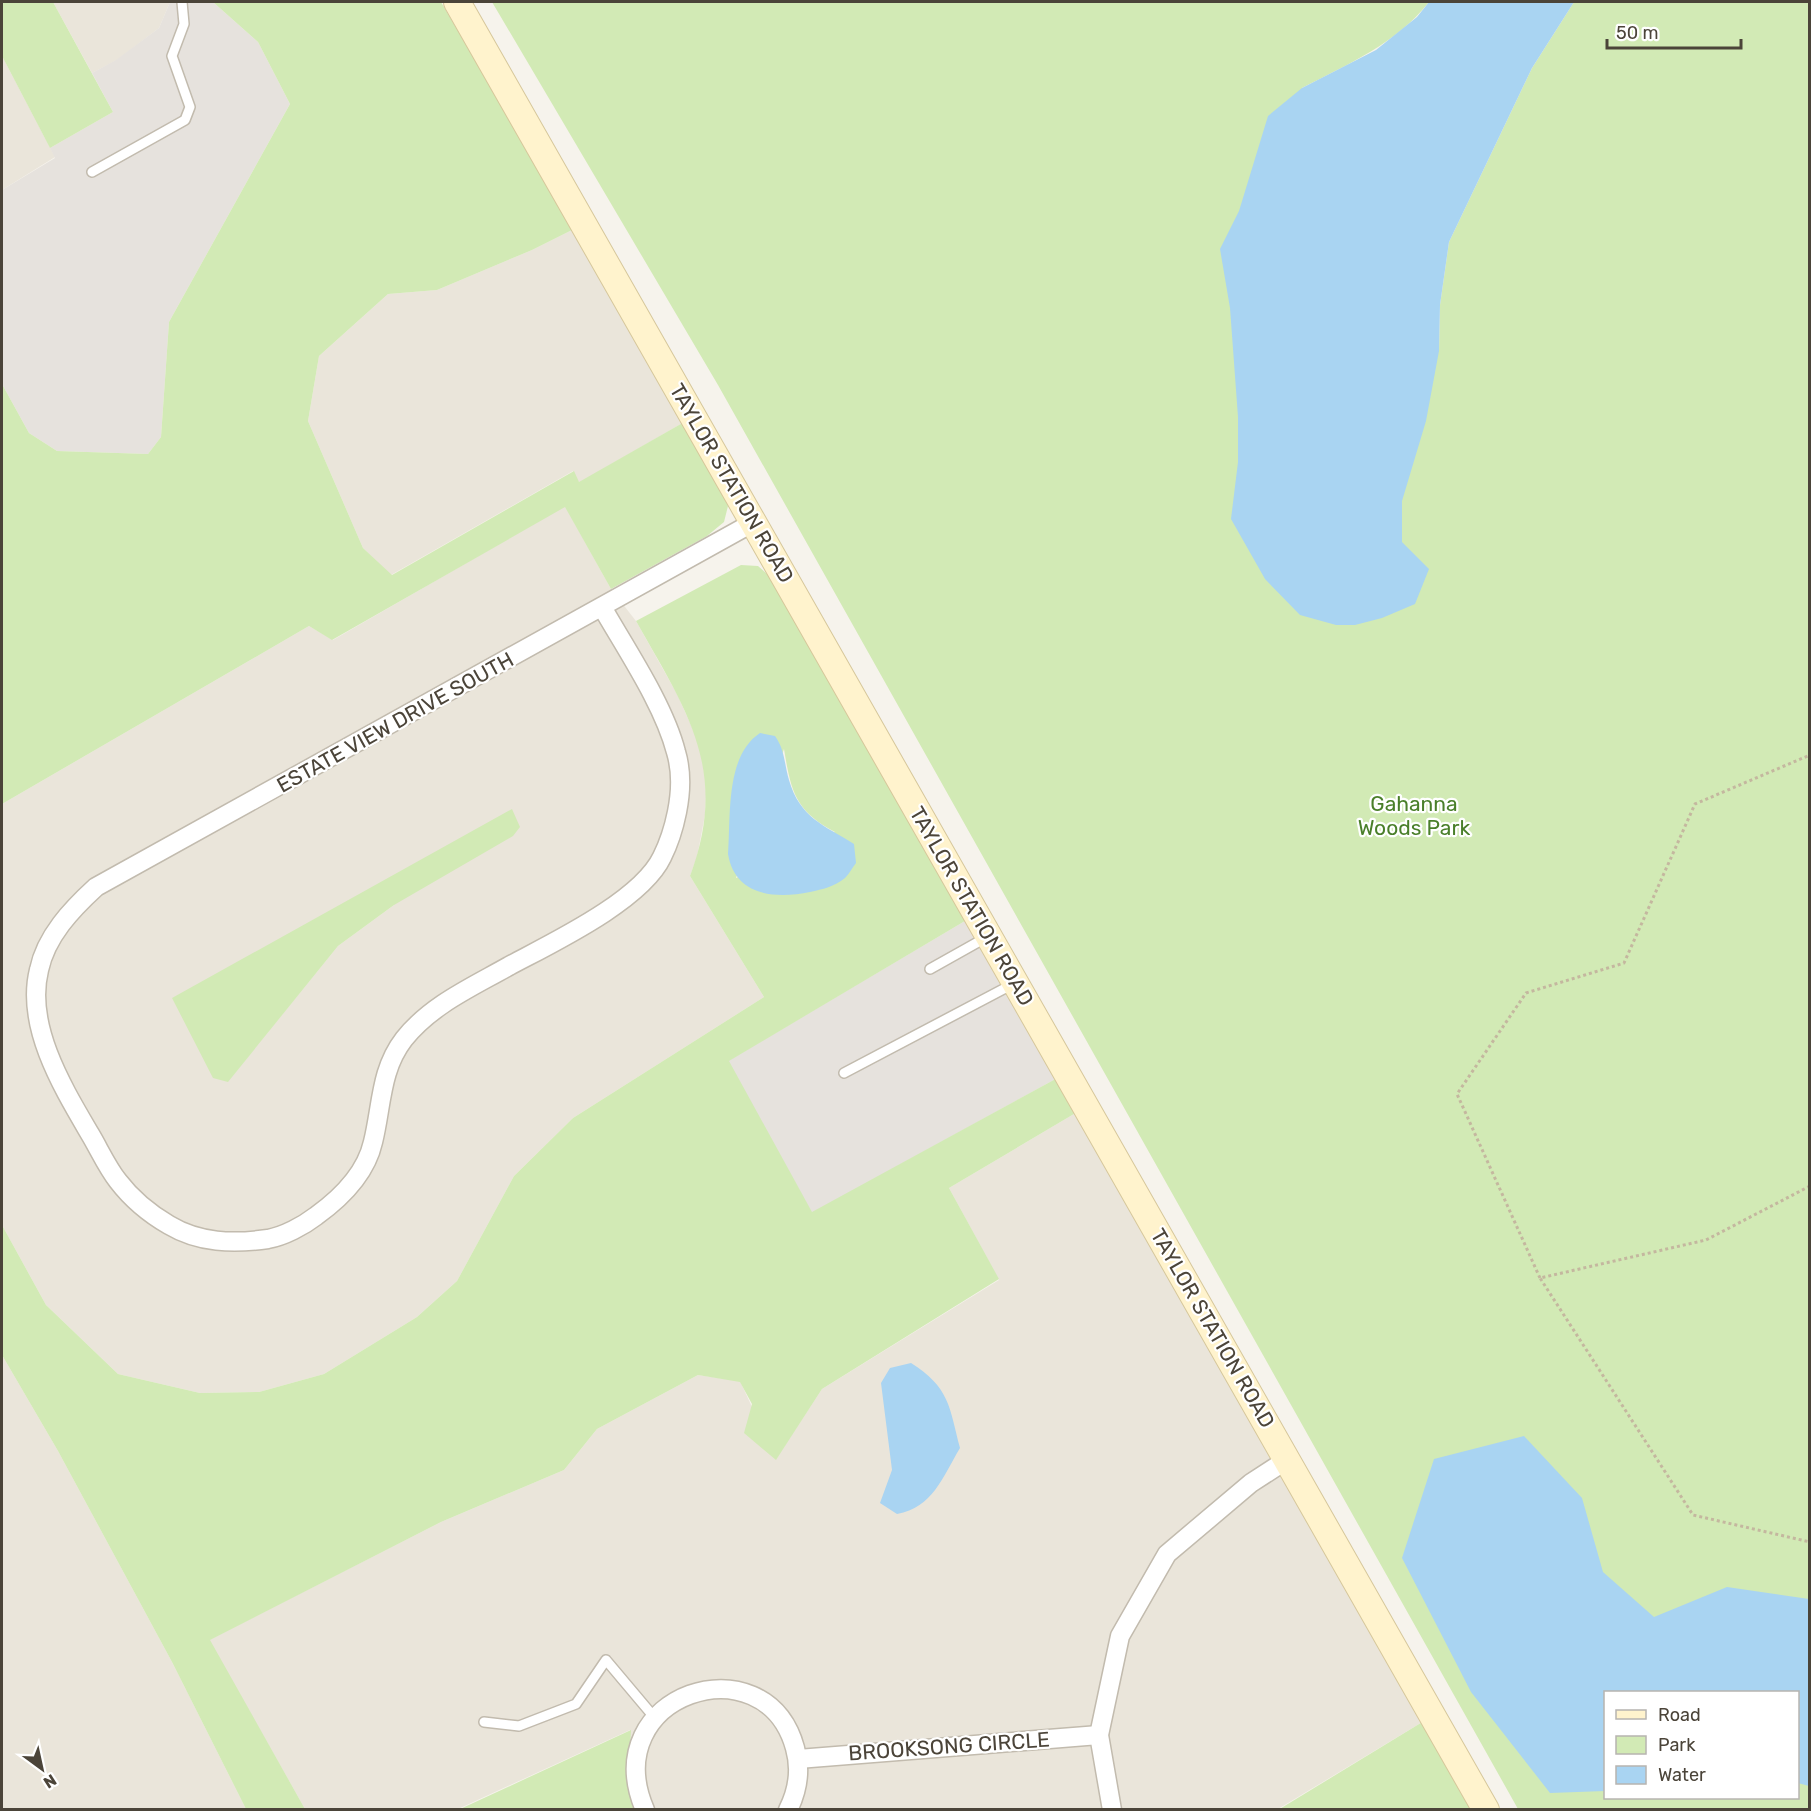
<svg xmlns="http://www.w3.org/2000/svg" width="1811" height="1811" viewBox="0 0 1811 1811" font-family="Rubik,sans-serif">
<rect width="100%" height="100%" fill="#f6f3ec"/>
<g fill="#eae5da" fill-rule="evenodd">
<path d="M 53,2 L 170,2 L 159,28 L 117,60 L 92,73 Z"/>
<path d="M 2,56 L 55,157 L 2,190 Z"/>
<path d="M 574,229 L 686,421 L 579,483 L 573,471 L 391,575 L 363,548 L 308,421 L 319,356 L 388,294 L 437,290 L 532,250 Z"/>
<path d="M 565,506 L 611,589 L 636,621 L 677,694 L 699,743 L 707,779 L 705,815 L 697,857 L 690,876 L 764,997 L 573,1118 L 514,1176 L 457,1281 L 417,1317 L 324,1374 L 259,1392 L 200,1393 L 118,1374 L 46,1305 L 2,1225 L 2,804 L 309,626 L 333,640 ZM 394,905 L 338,946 L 228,1081 L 173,998 Z"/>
<path d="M 1079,1111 L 1424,1721 L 1278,1809 L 636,1809 L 629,1770 L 630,1730 L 458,1809 L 305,1809 L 209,1640 L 441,1522 L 564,1470 L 597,1429 L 698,1375 L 740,1381 L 776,1459 L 822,1389 L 999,1280 L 949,1188 Z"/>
<path d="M 2,1355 L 58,1451 L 172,1662 L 246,1809 L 2,1809 Z"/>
</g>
<g fill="#e6e2dd">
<path d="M 170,2 L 213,2 L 258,42 L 290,104 L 169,322 L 161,437 L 148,454 L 57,451 L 29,433 L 2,384 L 2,190 L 55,158 L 50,148 L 113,112 L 92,73 L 116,60 L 159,28 Z"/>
<path d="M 970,918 L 1061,1076 L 812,1213 L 728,1061 Z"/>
</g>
<g fill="#d2eab5" fill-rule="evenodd">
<path d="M 2,2 L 53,2 L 113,112 L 50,148 L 2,56 Z"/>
<path d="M 213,2 L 441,2 L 574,229 L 532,250 L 437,290 L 388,294 L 319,356 L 308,421 L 363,548 L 392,575 L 574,471 L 579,482 L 686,421 L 719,480 L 728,506 L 724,522 L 707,536 L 611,589 L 565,507 L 332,640 L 309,626 L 2,804 L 2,384 L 29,433 L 57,451 L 148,454 L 161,437 L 169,322 L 290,104 L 258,42 Z"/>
<path d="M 492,2 L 1429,2 C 1396,44 1348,64 1302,88 L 1439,351 L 1440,305 L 1449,242 L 1532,68 L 1574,2 L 1809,2 L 1809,1809 L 1518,1809 L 718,385 ZM 1606,1692 L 1798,1692 L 1798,1798 L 1606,1798 Z"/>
<path d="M 741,565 L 758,566 L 775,581 L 970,918 L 729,1061 L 812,1212 L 1061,1076 L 1079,1111 L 949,1188 L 999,1279 L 822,1389 L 776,1460 L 744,1433 L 752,1404 L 740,1382 L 698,1375 L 597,1429 L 564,1470 L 441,1522 L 210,1640 L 305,1809 L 246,1809 L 172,1662 L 58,1451 L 2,1355 L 2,1225 L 46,1305 L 118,1374 L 200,1393 L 259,1392 L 324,1374 L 417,1317 L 457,1281 L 514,1176 L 573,1118 L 764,997 L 690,876 C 730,770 686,710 636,621 ZM 784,749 C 791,791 795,811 835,832 L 736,878 Z"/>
<path d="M 512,809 L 520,827 L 513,836 L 394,905 L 338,946 L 228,1082 L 213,1078 L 172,998 Z"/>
<path d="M 1424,1721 L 1474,1810 L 1278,1810 Z"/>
<path d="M 631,1730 L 629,1770 L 636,1809 L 458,1810 Z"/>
</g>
<g fill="#a9d4f2">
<path d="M 1429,2 L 1574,2 L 1532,68 L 1449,242 L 1440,305 L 1439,351 L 1426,421 L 1402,501 L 1402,542 L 1429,569 L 1415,604 L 1382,618 L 1355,625 L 1336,625 L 1300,615 L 1265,579 L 1231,519 L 1238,462 L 1238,417 L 1230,308 L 1220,249 L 1239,211 L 1268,116 L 1302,88 L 1376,50 L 1417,17 Z"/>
<path d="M 760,733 L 775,736 C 785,750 784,763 789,780 C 800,818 824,825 854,844 L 856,863 C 852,868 849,874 845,878 C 834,887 823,889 810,892 C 775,899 735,896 728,854 C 731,816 725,756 760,733 Z"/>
<path d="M 911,1363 C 950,1388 949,1406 960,1448 C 942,1478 933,1507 897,1514 L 880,1503 L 892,1470 L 881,1383 L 890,1368 Z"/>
<path d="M 1524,1436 L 1582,1498 L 1603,1572 L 1654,1617 L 1727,1587 L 1809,1599 L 1809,1786 L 1798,1783 L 1798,1692 L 1606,1692 L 1605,1791 L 1550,1793 L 1471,1692 L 1402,1558 L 1434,1459 Z"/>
</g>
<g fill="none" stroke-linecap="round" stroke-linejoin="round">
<defs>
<g id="lane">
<path d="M 92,172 L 185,120 L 190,107 L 172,56 L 184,24 L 182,2"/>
<path d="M 930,969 L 987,937"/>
<path d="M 844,1073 L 1013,984"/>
<path d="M 484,1722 L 519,1726 L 576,1704 L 606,1660 L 654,1717"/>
</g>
<g id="street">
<path d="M 602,607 C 626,649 664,705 676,752 C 682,772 681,792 677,812 C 674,827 669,843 662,857 C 641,901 552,943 509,966 C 472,987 431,1005 404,1039 C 380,1070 382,1106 373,1142 C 366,1173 341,1198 316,1216 C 303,1226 284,1236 268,1239 C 233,1244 199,1243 169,1225 C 150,1214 131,1198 118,1181 C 107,1167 99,1149 90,1134 C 63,1088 25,1026 39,970 C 46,936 72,909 96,887 L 754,522"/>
<path d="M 798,1759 L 1099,1735"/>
<path d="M 645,1810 C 595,1694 765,1639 795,1748 C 801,1769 798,1790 788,1810"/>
<path d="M 1112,1810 L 1099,1735 L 1120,1636 L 1167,1554 L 1251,1483 L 1288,1459"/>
</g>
<path id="secondary" d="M 457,2 L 1486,1810"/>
</defs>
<use href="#lane" stroke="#c2bbae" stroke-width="12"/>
<use href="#street" stroke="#c2bbae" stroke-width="21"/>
<use href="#secondary" stroke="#d6c79b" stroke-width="28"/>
<g stroke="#c4b79f" stroke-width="3" stroke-dasharray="3 3" stroke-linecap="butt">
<path d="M 1810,1186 L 1706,1240 L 1540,1278 L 1693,1515 L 1810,1542"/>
<path d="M 1540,1278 L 1457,1094 L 1526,993 L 1624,963 L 1695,804 L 1810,755"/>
</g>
<use href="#lane" stroke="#fff" stroke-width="9"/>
<use href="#street" stroke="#fff" stroke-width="18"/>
<use href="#secondary" stroke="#fff3cd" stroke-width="26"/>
</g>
<g text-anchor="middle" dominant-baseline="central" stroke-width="4.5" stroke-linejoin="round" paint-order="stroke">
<g font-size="21" fill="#4b4439" stroke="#fff">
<text transform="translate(732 483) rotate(60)">TAYLOR STATION ROAD</text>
<text transform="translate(395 722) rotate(-29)">ESTATE VIEW DRIVE SOUTH</text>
<text transform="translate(972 906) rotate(60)">TAYLOR STATION ROAD</text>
<text transform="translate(1213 1328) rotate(60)">TAYLOR STATION ROAD</text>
<text transform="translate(949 1746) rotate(-4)">BROOKSONG CIRCLE</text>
</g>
<g font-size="21" fill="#4a7f2a" stroke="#fff">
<text x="1414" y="803">Gahanna<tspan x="1414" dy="24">Woods Park</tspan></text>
</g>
</g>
<rect width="1811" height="1811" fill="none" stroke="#4b4439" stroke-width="6"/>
<rect x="1604" y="1691" width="195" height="108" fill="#ffffff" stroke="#b7b4b0" stroke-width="1.5"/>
<rect x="1616" y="1710" width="30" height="9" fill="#fff3cd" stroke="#b7b4b0" stroke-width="1.5"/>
<text x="1658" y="1721" font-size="18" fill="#4b4439">Road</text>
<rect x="1616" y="1736" width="30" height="18" fill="#d2eab5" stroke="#b7b4b0" stroke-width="1.5"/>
<text x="1658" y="1751" font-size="18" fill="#4b4439">Park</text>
<rect x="1616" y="1766" width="30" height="18" fill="#a9d4f2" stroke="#b7b4b0" stroke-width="1.5"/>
<text x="1658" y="1781" font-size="18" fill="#4b4439">Water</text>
<g transform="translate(42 1769) rotate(147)" stroke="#ffffff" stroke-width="4.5" paint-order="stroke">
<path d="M0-4.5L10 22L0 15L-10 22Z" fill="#4b4439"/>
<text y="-9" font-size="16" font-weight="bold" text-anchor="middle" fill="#4b4439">N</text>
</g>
<path d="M1607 39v9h134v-9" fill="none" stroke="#4b4439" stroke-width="3"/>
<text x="1616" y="39" font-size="18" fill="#4b4439" stroke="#ffffff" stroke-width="4.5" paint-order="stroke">50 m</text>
</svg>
